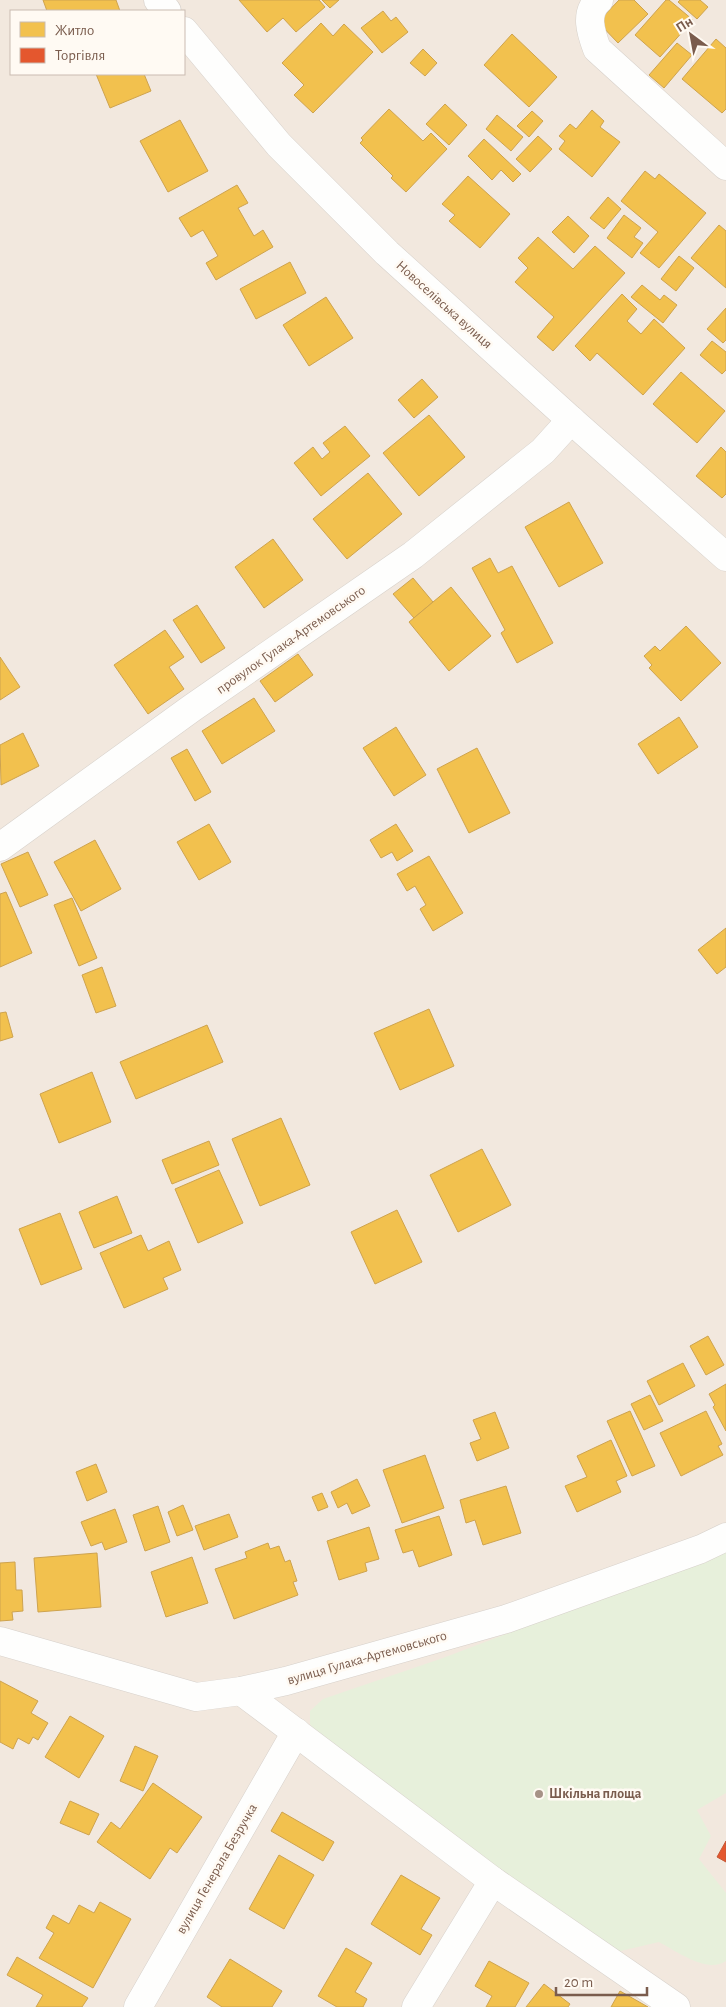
<svg xmlns="http://www.w3.org/2000/svg" width="726" height="2007" viewBox="0 0 726 2007" font-family="'Alegreya Sans',sans-serif">
<rect width="100%" height="100%" fill="#f9f5f0"/>
<path fill="#f2e8de" fill-rule="evenodd" d="M 0,0 L 726,0 L 726,2007 L 0,2007 ZM 11,11 L 184,11 L 184,74 L 11,74 Z"/>
<path fill="#e7f0db" d="M 726,1550 L 726,1793 L 697,1810 L 711,1836 L 699,1859 L 726,1893 L 726,1961 C 707,1974 676,1951 659,1942 L 616,1952 L 323,1744 L 310,1724 L 310,1711 L 323,1699 L 443,1658 Z"/>
<g fill="#f2c14e" stroke="#cea34e">
<path d="M 43,0 L 116,0 L 120,11 L 47,11 Z"/>
<path d="M 239,0 L 319,0 L 325,7 L 296,32 L 283,18 L 267,32 Z"/>
<path d="M 322,0 L 339,0 L 330,8 Z"/>
<path d="M 619,0 L 634,0 L 648,14 L 618,43 L 598,22 Z"/>
<path d="M 666,0 L 669,0 L 693,20 L 660,57 L 635,35 Z"/>
<path d="M 680,0 L 700,0 L 708,7 L 697,19 L 678,2 Z"/>
<path d="M 383,11 L 391,21 L 396,17 L 408,32 L 382,53 L 361,28 Z"/>
<path d="M 321,23 L 333,36 L 344,24 L 373,52 L 313,113 L 294,95 L 304,85 L 282,63 Z"/>
<path d="M 512,34 L 557,77 L 529,107 L 484,65 Z"/>
<path d="M 716,39 L 726,48 L 726,109 L 722,113 L 682,79 Z"/>
<path d="M 677,43 L 692,55 L 664,88 L 649,75 Z"/>
<path d="M 423,49 L 437,63 L 425,76 L 410,63 Z"/>
<path d="M 96,74 L 144,74 L 151,91 L 110,108 Z"/>
<path d="M 445,104 L 467,125 L 449,145 L 426,124 Z"/>
<path d="M 389,109 L 423,141 L 431,133 L 447,149 L 406,192 L 391,178 L 393,176 L 360,143 L 363,140 L 361,138 Z"/>
<path d="M 592,110 L 604,121 L 600,127 L 620,142 L 592,177 L 559,149 L 565,141 L 559,136 L 570,124 L 576,129 Z"/>
<path d="M 532,111 L 543,121 L 529,137 L 517,126 Z"/>
<path d="M 497,115 L 523,137 L 511,151 L 486,129 Z"/>
<path d="M 180,120 L 208,171 L 168,192 L 140,141 Z"/>
<path d="M 538,136 L 552,149 L 530,172 L 516,159 Z"/>
<path d="M 484,139 L 521,174 L 513,182 L 501,170 L 492,180 L 468,156 Z"/>
<path d="M 645,171 L 655,179 L 659,174 L 706,213 L 659,268 L 640,253 L 658,232 L 621,201 Z"/>
<path d="M 468,176 L 510,214 L 480,248 L 449,221 L 455,215 L 442,204 Z"/>
<path d="M 237,185 L 248,203 L 238,208 L 254,236 L 263,230 L 273,247 L 216,280 L 206,263 L 218,256 L 203,230 L 191,237 L 179,218 Z"/>
<path d="M 608,197 L 621,209 L 604,229 L 590,218 Z"/>
<path d="M 624,215 L 641,228 L 634,237 L 643,243 L 632,258 L 607,238 Z"/>
<path d="M 568,216 L 589,236 L 574,253 L 552,232 Z"/>
<path d="M 719,225 L 726,231 L 726,288 L 691,258 Z"/>
<path d="M 538,237 L 573,269 L 595,246 L 625,273 L 553,351 L 537,337 L 554,317 L 515,282 L 528,268 L 518,258 Z"/>
<path d="M 679,256 L 694,268 L 676,291 L 661,279 Z"/>
<path d="M 290,262 L 306,293 L 256,319 L 240,289 Z"/>
<path d="M 642,285 L 660,300 L 664,295 L 677,305 L 663,323 L 631,297 Z"/>
<path d="M 622,294 L 637,309 L 627,321 L 641,334 L 654,319 L 685,348 L 643,395 L 597,353 L 590,361 L 575,346 Z"/>
<path d="M 326,297 L 353,338 L 309,366 L 283,325 Z"/>
<path d="M 726,308 L 726,340 L 723,343 L 707,329 Z"/>
<path d="M 712,341 L 726,352 L 726,370 L 722,374 L 700,355 Z"/>
<path d="M 681,372 L 725,411 L 697,443 L 653,404 Z"/>
<path d="M 422,379 L 438,397 L 414,418 L 398,400 Z"/>
<path d="M 429,415 L 465,457 L 419,496 L 383,453 Z"/>
<path d="M 345,426 L 370,456 L 321,496 L 294,463 L 313,447 L 322,459 L 330,452 L 323,443 Z"/>
<path d="M 721,447 L 726,452 L 726,494 L 722,498 L 696,476 Z"/>
<path d="M 368,473 L 402,514 L 347,559 L 313,519 Z"/>
<path d="M 569,502 L 603,563 L 559,587 L 525,527 Z"/>
<path d="M 273,539 L 303,580 L 264,608 L 235,567 Z"/>
<path d="M 490,558 L 498,573 L 512,566 L 553,643 L 517,663 L 501,633 L 505,630 L 472,568 Z"/>
<path d="M 413,578 L 433,602 L 414,618 L 393,594 Z"/>
<path d="M 451,587 L 491,636 L 449,671 L 409,622 Z"/>
<path d="M 197,605 L 225,648 L 201,663 L 173,620 Z"/>
<path d="M 686,626 L 721,663 L 681,701 L 649,668 L 652,665 L 644,656 L 655,646 L 660,651 Z"/>
<path d="M 165,630 L 184,657 L 169,667 L 184,689 L 148,714 L 114,665 Z"/>
<path d="M 298,654 L 313,675 L 275,702 L 260,681 Z"/>
<path d="M 0,657 L 20,687 L 0,700 Z"/>
<path d="M 254,698 L 275,731 L 222,764 L 202,731 Z"/>
<path d="M 679,717 L 698,747 L 658,774 L 638,744 Z"/>
<path d="M 396,727 L 426,775 L 394,796 L 363,748 Z"/>
<path d="M 23,733 L 39,766 L 1,785 L 0,745 Z"/>
<path d="M 477,748 L 510,813 L 469,833 L 437,769 Z"/>
<path d="M 187,749 L 211,792 L 195,801 L 171,758 Z"/>
<path d="M 209,824 L 231,862 L 199,880 L 177,842 Z"/>
<path d="M 396,824 L 413,851 L 397,861 L 392,852 L 381,858 L 370,840 Z"/>
<path d="M 95,840 L 121,889 L 81,911 L 54,862 Z"/>
<path d="M 28,852 L 48,895 L 20,907 L 1,864 Z"/>
<path d="M 429,856 L 463,913 L 433,931 L 420,909 L 426,905 L 415,886 L 407,891 L 397,874 Z"/>
<path d="M 6,892 L 32,953 L 0,967 L 0,894 Z"/>
<path d="M 72,898 L 97,958 L 79,966 L 54,905 Z"/>
<path d="M 726,928 L 726,967 L 717,974 L 698,950 Z"/>
<path d="M 102,967 L 116,1006 L 96,1013 L 82,975 Z"/>
<path d="M 429,1009 L 454,1066 L 400,1090 L 374,1033 Z"/>
<path d="M 6,1012 L 13,1037 L 0,1041 L 0,1013 Z"/>
<path d="M 207,1025 L 223,1062 L 136,1099 L 120,1062 Z"/>
<path d="M 92,1072 L 111,1122 L 59,1143 L 40,1094 Z"/>
<path d="M 281,1118 L 310,1185 L 260,1206 L 232,1139 Z"/>
<path d="M 209,1141 L 219,1165 L 172,1184 L 162,1160 Z"/>
<path d="M 482,1149 L 511,1205 L 458,1232 L 430,1175 Z"/>
<path d="M 219,1170 L 243,1223 L 198,1243 L 175,1189 Z"/>
<path d="M 117,1196 L 132,1233 L 94,1248 L 79,1212 Z"/>
<path d="M 397,1210 L 422,1262 L 375,1284 L 351,1232 Z"/>
<path d="M 60,1213 L 82,1269 L 41,1285 L 19,1229 Z"/>
<path d="M 141,1235 L 148,1251 L 169,1241 L 181,1270 L 163,1278 L 168,1289 L 124,1308 L 100,1253 Z"/>
<path d="M 708,1336 L 724,1365 L 706,1375 L 690,1346 Z"/>
<path d="M 683,1363 L 695,1386 L 659,1405 L 647,1381 Z"/>
<path d="M 726,1384 L 726,1431 L 713,1407 L 715,1405 L 709,1394 Z"/>
<path d="M 650,1395 L 663,1421 L 644,1430 L 631,1404 Z"/>
<path d="M 630,1411 L 655,1466 L 632,1476 L 607,1421 Z"/>
<path d="M 706,1411 L 722,1444 L 718,1446 L 723,1455 L 681,1476 L 660,1433 Z"/>
<path d="M 495,1412 L 509,1448 L 477,1461 L 470,1443 L 481,1439 L 473,1420 Z"/>
<path d="M 611,1440 L 627,1476 L 616,1481 L 621,1492 L 577,1512 L 565,1486 L 587,1477 L 577,1456 Z"/>
<path d="M 425,1455 L 444,1508 L 402,1523 L 383,1470 Z"/>
<path d="M 96,1464 L 107,1492 L 87,1501 L 76,1472 Z"/>
<path d="M 357,1479 L 370,1506 L 352,1514 L 347,1503 L 338,1508 L 331,1492 Z"/>
<path d="M 506,1486 L 521,1533 L 483,1545 L 475,1520 L 466,1523 L 460,1500 Z"/>
<path d="M 322,1493 L 328,1507 L 318,1511 L 312,1497 Z"/>
<path d="M 183,1505 L 193,1530 L 177,1536 L 168,1512 Z"/>
<path d="M 158,1506 L 170,1542 L 145,1551 L 133,1515 Z"/>
<path d="M 115,1509 L 127,1542 L 105,1550 L 102,1542 L 91,1546 L 81,1522 Z"/>
<path d="M 229,1514 L 238,1537 L 204,1550 L 195,1526 Z"/>
<path d="M 439,1516 L 452,1555 L 419,1567 L 413,1550 L 403,1553 L 395,1530 Z"/>
<path d="M 369,1527 L 379,1559 L 365,1563 L 367,1571 L 339,1580 L 327,1541 Z"/>
<path d="M 268,1543 L 270,1549 L 279,1546 L 285,1562 L 290,1560 L 297,1581 L 293,1582 L 298,1595 L 234,1619 L 215,1569 L 247,1558 L 245,1552 Z"/>
<path d="M 97,1553 L 101,1607 L 38,1612 L 34,1558 Z"/>
<path d="M 192,1557 L 208,1603 L 166,1617 L 151,1572 Z"/>
<path d="M 15,1562 L 16,1590 L 22,1590 L 23,1611 L 12,1612 L 13,1620 L 0,1621 L 0,1563 Z"/>
<path d="M 0,1681 L 38,1701 L 31,1713 L 48,1723 L 38,1740 L 33,1737 L 29,1744 L 18,1738 L 13,1749 L 0,1742 Z"/>
<path d="M 70,1716 L 104,1736 L 79,1778 L 45,1757 Z"/>
<path d="M 135,1746 L 158,1756 L 143,1791 L 120,1781 Z"/>
<path d="M 153,1783 L 202,1817 L 177,1853 L 170,1848 L 150,1879 L 97,1842 L 111,1822 L 120,1829 Z"/>
<path d="M 70,1801 L 99,1814 L 89,1835 L 60,1823 Z"/>
<path d="M 282,1812 L 334,1842 L 323,1861 L 271,1831 Z"/>
<path d="M 279,1855 L 314,1875 L 284,1929 L 249,1909 Z"/>
<path d="M 401,1875 L 440,1898 L 421,1929 L 432,1935 L 420,1955 L 371,1924 Z"/>
<path d="M 100,1902 L 131,1919 L 93,1988 L 39,1958 L 54,1933 L 46,1928 L 53,1915 L 69,1924 L 79,1905 L 94,1913 Z"/>
<path d="M 346,1948 L 372,1963 L 355,1992 L 367,1999 L 363,2007 L 337,2007 L 318,1996 Z"/>
<path d="M 17,1957 L 88,1998 L 82,2007 L 36,2007 L 43,1995 L 7,1975 Z"/>
<path d="M 230,1959 L 282,1991 L 272,2007 L 222,2007 L 207,1997 Z"/>
<path d="M 489,1961 L 529,1983 L 515,2007 L 486,2007 L 492,1996 L 475,1986 Z"/>
<path d="M 544,1984 L 570,2004 L 568,2007 L 526,2007 Z"/>
<path d="M 620,1991 L 648,2007 L 611,2007 Z"/>
</g>
<path fill="#e4572e" stroke="#c45837" d="M 726,1841 L 726,1862 L 717,1857 Z"/>
<g fill="none" stroke-linecap="round" stroke-linejoin="round">
<defs>
<g id="minor">
<path d="M 158,0 L 167,11"/>
<path d="M 599,0 C 584,13 591,33 597,49 L 726,166"/>
<path d="M 184,31 L 279,145 L 387,253 L 571,420 L 726,557"/>
<path d="M 0,847 L 192,708 L 413,555 L 543,451 L 571,420"/>
<path d="M 0,1641 L 196,1697 L 241,1691 L 286,1681 L 506,1619 L 701,1549 L 726,1537"/>
<path d="M 241,1691 L 493,1881 L 676,2007"/>
<path d="M 138,2007 L 296,1732"/>
<path d="M 416,2007 L 493,1881"/>
</g>
</defs>
<use href="#minor" stroke="#d7d1cb" stroke-width="29"/>
<use href="#minor" stroke="#fefefd" stroke-width="28"/>
</g>
<circle fill="#a69286" stroke="#fffaf3" stroke-width="2" cx="539" cy="1794" r="5"/>
<g text-anchor="middle" dominant-baseline="central" stroke-width="5" stroke-linejoin="round" paint-order="stroke">
<g font-size="14" fill="#7a5c4d" stroke="#fffaf3">
<text transform="translate(444 305) rotate(42)">Новоселівська вулиця</text>
<text transform="translate(291 640) rotate(-35)">провулок Гулака-Артемовського</text>
<text transform="translate(367 1658) rotate(-16)">вулиця Гулака-Артемовського</text>
<text transform="translate(217 1869) rotate(-60)">вулиця Генерала Безручка</text>
</g>
<g font-size="14" font-weight="bold" fill="#7a5c4d" stroke="#fffaf3" text-anchor="start">
<text x="549" y="1794">Шкільна площа</text>
</g>
</g>
<rect x="10" y="10" width="175" height="65" fill="#fffaf3" stroke="#cabbb1"/>
<rect x="20" y="22" width="25" height="15" fill="#f2c14e" stroke="#cabbb1"/>
<text x="55" y="35" font-size="15" fill="#7a5c4d">Житло</text>
<rect x="20" y="48" width="25" height="15" fill="#e4572e" stroke="#cabbb1"/>
<text x="55" y="60" font-size="15" fill="#7a5c4d">Торгівля</text>
<g transform="translate(691 35) rotate(328)" stroke="#fffaf3" stroke-width="4" paint-order="stroke">
<path d="M0-4L9 19L0 12L-9 19Z" fill="#7a5c4d"/>
<text y="-8" font-size="14" font-weight="bold" text-anchor="middle" fill="#7a5c4d">Пн</text>
</g>
<path d="M556 1987v8h91v-8" fill="none" stroke="#7a5c4d" stroke-width="2.5"/>
<text x="564" y="1987" font-size="15" fill="#7a5c4d" stroke="#fffaf3" stroke-width="4" paint-order="stroke">20 m</text>
</svg>
